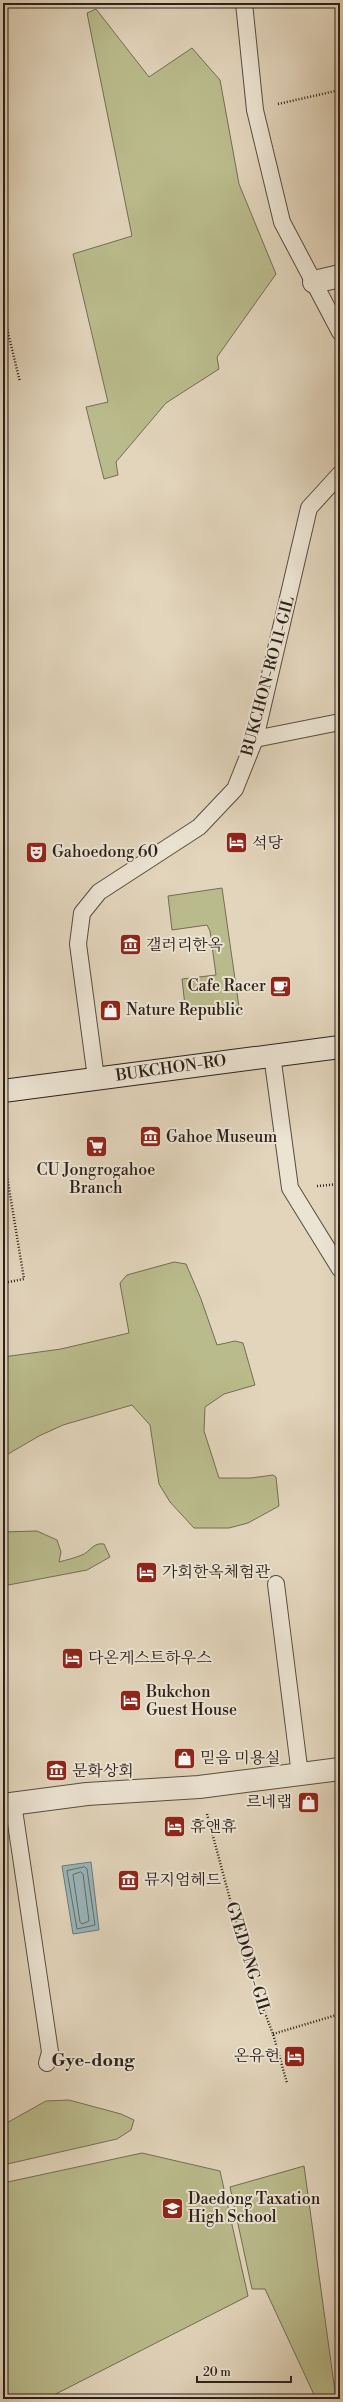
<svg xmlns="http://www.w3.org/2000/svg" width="343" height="2402" viewBox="0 0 343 2402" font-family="'Libre Bodoni','Noto Serif KR',serif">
<rect width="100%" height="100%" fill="#e2d5bc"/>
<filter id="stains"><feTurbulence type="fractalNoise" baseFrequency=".005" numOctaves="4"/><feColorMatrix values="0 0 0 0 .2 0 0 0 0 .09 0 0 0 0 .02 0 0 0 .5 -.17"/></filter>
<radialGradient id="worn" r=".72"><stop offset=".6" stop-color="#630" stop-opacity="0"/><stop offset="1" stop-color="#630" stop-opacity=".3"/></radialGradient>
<g fill="#babb8c" stroke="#726e53">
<path d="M 96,9 L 149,77 L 192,48 L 220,80 L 239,184 L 276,274 L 217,357 L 219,369 L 166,403 L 116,462 L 118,475 L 104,479 L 86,407 L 108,402 L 73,254 L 132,236 L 87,13 Z"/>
<path d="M 222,888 L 239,1007 L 186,1015 L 182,979 L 216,975 L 210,931 L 207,925 L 172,930 L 168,896 Z"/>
<path d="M 174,1262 L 186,1264 L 201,1299 L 217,1345 L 235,1341 L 243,1343 L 255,1385 L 224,1394 L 205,1407 L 204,1431 L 219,1478 L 251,1478 L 273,1475 L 276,1477 L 279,1506 L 248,1523 L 229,1528 L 194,1528 L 170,1502 L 159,1484 L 150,1425 L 132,1405 L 63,1425 L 39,1436 L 3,1457 L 3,1357 L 61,1349 L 129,1333 L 120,1283 L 127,1275 Z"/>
<path d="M 37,1531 L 57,1540 L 61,1552 L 59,1562 C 66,1560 75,1558 82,1555 C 90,1552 93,1542 104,1544 L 110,1557 L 87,1570 L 3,1586 L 3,1532 Z"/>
<path d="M 69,2100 L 121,2114 L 134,2120 L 131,2130 L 117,2139 L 3,2165 L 3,2125 L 46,2101 Z"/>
<path d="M 142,2153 L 220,2171 L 248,2296 L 46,2399 L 3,2399 L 3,2183 Z"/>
<path d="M 304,2166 L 336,2399 L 316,2399 L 265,2289 L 252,2289 L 230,2187 Z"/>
</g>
<path fill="#99b6bb" stroke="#6d7a7b" d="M 91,1862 L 99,1930 L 73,1934 L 62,1866 Z"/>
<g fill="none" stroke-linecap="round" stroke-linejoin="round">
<g stroke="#626b6a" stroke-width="1">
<path d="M 85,1867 L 87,1869 L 95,1925 L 77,1929 L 67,1871 Z"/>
<path d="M 81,1872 L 83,1874 L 89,1921 L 82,1924 L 80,1922 L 73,1875 Z"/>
</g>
<defs>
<g id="lane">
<path d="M 244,3 L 255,110 L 282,222 L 340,332"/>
<path d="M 255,739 L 340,722"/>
<path d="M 272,1055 L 290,1188 L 340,1269"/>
<path d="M 96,1078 L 78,944 L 82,913 L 99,892 L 199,827 L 235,789 L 255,739 L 309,508 L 340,474"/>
<path d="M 276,1584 L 300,1775"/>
<path d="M 13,1803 L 50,2052 L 47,2063"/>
</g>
<g id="street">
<path d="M 314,282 L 340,276"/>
<path d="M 3,1805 L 87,1794 L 199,1787 L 340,1769"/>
</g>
<path id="secondary" d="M 3,1091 L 340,1047"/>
</defs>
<use href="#lane" stroke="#594d42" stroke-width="18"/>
<use href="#street" stroke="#594d42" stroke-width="24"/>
<use href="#secondary" stroke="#2b201a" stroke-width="24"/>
<g stroke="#2b201a" stroke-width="2.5" stroke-dasharray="1 2" stroke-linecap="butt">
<path d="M 278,104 L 340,90"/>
<path d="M 3,312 L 20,382"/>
<path d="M 3,1152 L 24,1279 L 3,1283"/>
<path d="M 317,1186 L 340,1184"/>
<path d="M 207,1814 L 251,1977 L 273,2034 L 287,2083"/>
<path d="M 273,2034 L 340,2014"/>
</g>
<use href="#lane" stroke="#ece4d3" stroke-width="16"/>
<use href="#street" stroke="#ece4d3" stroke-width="22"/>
<use href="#secondary" stroke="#ece4d3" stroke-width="22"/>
</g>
<defs>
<symbol id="hotel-square" viewBox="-11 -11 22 22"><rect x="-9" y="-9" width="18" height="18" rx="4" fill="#8f2418" stroke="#ece4d3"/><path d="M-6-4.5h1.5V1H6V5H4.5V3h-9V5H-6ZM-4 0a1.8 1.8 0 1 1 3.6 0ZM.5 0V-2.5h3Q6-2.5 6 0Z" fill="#fff"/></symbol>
<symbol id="theatre-square" viewBox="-11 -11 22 22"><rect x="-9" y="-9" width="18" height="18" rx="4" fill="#8f2418" stroke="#ece4d3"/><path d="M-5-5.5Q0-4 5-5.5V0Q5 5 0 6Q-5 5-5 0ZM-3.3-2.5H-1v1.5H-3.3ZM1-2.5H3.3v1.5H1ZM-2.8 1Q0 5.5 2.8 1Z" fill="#fff"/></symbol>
<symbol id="museum-square" viewBox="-11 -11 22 22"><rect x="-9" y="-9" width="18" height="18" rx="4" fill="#8f2418" stroke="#ece4d3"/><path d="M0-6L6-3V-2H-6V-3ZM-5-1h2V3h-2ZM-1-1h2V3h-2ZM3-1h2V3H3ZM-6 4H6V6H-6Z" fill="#fff"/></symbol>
<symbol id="cafe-square" viewBox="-11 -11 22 22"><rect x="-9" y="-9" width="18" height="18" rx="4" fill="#8f2418" stroke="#ece4d3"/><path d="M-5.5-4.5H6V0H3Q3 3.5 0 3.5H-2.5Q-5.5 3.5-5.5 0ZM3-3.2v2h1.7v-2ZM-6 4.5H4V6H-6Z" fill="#fff"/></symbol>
<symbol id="shop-square" viewBox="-11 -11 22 22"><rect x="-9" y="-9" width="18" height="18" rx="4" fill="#8f2418" stroke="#ece4d3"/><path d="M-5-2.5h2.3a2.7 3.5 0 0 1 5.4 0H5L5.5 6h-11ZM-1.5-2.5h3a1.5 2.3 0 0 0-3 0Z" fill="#fff"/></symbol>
<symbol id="supermarket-square" viewBox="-11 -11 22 22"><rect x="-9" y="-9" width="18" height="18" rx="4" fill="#8f2418" stroke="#ece4d3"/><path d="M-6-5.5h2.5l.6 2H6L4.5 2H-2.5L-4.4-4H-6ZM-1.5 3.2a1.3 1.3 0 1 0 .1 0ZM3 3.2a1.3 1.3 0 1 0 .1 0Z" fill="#fff"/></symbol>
<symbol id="school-square" viewBox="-11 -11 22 22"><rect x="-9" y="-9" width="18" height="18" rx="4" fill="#8f2418" stroke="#ece4d3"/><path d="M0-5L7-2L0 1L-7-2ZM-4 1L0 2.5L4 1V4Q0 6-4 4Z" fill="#fff"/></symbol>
</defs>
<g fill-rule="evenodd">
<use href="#hotel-square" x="224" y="830" width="25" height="25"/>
<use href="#theatre-square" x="24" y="840" width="25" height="25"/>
<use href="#museum-square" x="118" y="932" width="25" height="25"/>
<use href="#cafe-square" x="268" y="974" width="25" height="25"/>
<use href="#shop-square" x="98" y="998" width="25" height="25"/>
<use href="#museum-square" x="138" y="1124" width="25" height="25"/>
<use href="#supermarket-square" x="84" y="1134" width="25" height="25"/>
<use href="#hotel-square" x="134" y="1560" width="25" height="25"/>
<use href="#hotel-square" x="60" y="1646" width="25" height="25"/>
<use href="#hotel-square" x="118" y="1688" width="25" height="25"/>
<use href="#shop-square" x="172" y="1746" width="25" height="25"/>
<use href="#museum-square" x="44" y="1758" width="25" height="25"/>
<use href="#shop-square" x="296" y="1790" width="25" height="25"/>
<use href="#hotel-square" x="162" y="1814" width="25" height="25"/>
<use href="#museum-square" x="116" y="1868" width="25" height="25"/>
<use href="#hotel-square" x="282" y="2044" width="25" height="25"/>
<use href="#school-square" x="160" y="2196" width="25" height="25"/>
</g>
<g text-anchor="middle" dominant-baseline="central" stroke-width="4" stroke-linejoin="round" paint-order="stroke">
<g font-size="16" fill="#2b201a" stroke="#ece4d3">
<text transform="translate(268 676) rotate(-75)">BUKCHON-RO 11-GIL</text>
<text transform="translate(171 1068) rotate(-8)">BUKCHON-RO</text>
<text transform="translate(248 1958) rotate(73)">GYEDONG-GIL</text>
</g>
<g font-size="16" fill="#2b201a" stroke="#ece4d3" text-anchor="start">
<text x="252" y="843">석당</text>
<text x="52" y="852">Gahoedong 60</text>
<text x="146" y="945">갤러리한옥</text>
<text x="266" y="986" text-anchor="end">Cafe Racer</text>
<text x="126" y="1010">Nature Republic</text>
<text x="166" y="1137">Gahoe Museum</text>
<text x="96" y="1170" text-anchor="middle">CU Jongrogahoe<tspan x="96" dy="18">Branch</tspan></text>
<text x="162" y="1572">가회한옥체험관</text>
<text x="88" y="1658">다온게스트하우스</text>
<text x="146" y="1692">Bukchon<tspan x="146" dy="18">Guest House</tspan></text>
<text x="200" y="1758">믿음 미용실</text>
<text x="72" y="1771">문화상회</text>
<text x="292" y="1802" text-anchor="end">르네랩</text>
<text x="190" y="1827">휴앤휴</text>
<text x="144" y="1880">뮤지엄헤드</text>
<text x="280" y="2056" text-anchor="end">온유헌</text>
<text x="188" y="2199">Daedong Taxation<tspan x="188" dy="18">High School</tspan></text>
</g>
<g font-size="18" font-weight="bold" fill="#2b201a" stroke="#ece4d3">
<text x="93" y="2060">Gye-dong</text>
</g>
</g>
<rect width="343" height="2402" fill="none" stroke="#e2d5bc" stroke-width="16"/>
<rect x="4" y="4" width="335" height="2394" fill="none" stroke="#2b201a" stroke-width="2"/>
<rect x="8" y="8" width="327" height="2386" fill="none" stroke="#2b201a"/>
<path d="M197 2376v6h94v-6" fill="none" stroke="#2b201a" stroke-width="2"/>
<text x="203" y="2376" font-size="12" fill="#2b201a" stroke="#ece4d3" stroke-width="3" paint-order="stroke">20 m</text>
<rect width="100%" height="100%" filter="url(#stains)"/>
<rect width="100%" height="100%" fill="url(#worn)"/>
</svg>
